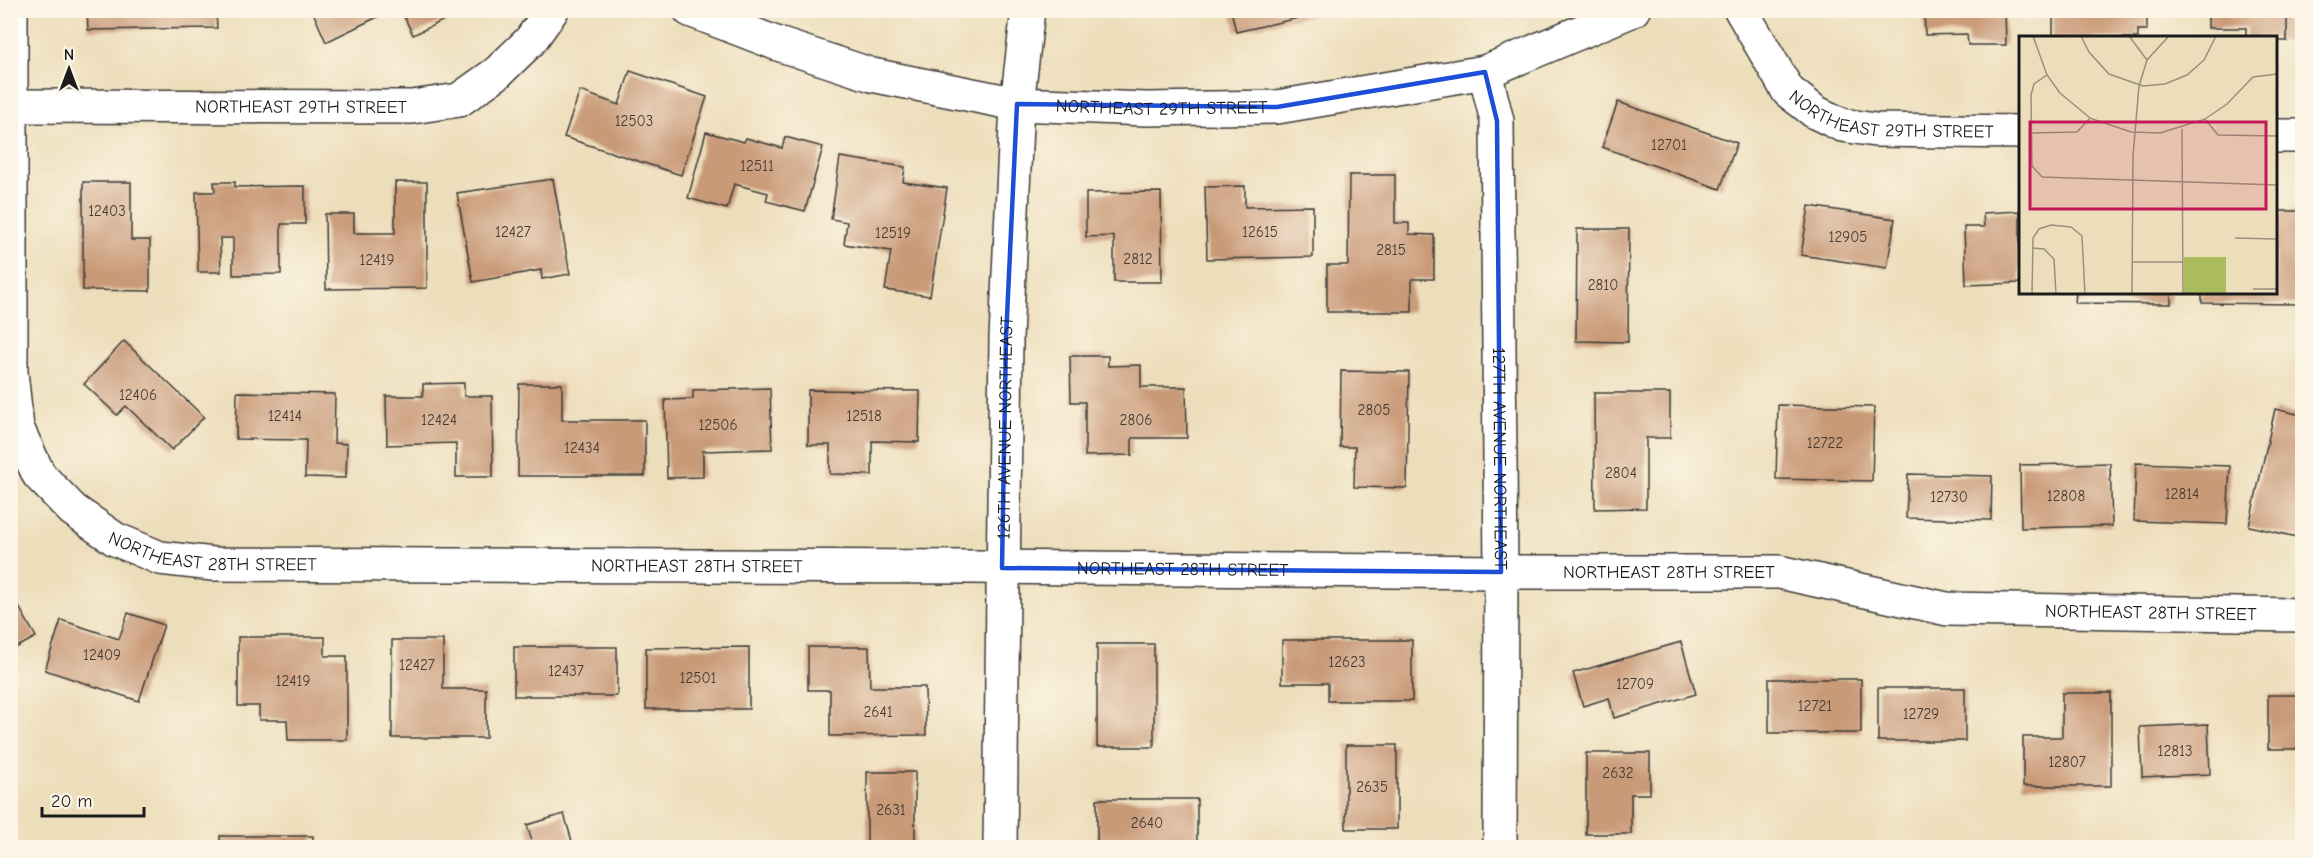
<svg xmlns="http://www.w3.org/2000/svg" width="2313" height="858" viewBox="0 0 2313 858" font-family="'Comic Neue',sans-serif">
<rect width="100%" height="100%" fill="#fcf5e5"/>
<filter id="ink" filterUnits="userSpaceOnUse"><feTurbulence type="fractalNoise" baseFrequency=".0167" numOctaves="2"/><feDisplacementMap in="SourceGraphic" scale="12" xChannelSelector="R" yChannelSelector="G"/><feConvolveMatrix kernelMatrix="1 2 1 2 8 2 1 2 1" color-interpolation-filters="sRGB"/></filter>
<filter id="wash" filterUnits="userSpaceOnUse"><feTurbulence type="fractalNoise" baseFrequency=".008" numOctaves="4" result="noise"/><feDisplacementMap in="SourceGraphic" scale="24" xChannelSelector="R" yChannelSelector="G"/><feGaussianBlur stdDeviation="1.35" result="paint"/><feColorMatrix in="noise" values="0 0 0 0 0 0 0 0 0 0 0 0 0 0 0 0 0 1.4 0 .05"/><feComposite in="paint" operator="in"/></filter>
<g filter="url(#wash)">
<rect width="100%" height="100%" fill="#eddebb"/>
<g id="blocks">
<g fill="#c99a78">
<path d="M 87,10 L 216,10 L 217,28 L 88,30 Z"/>
<path d="M 312,10 L 392,10 L 326,42 Z"/>
<path d="M 401,10 L 445,10 L 449,18 L 413,35 Z"/>
<path d="M 903,10 L 952,10 L 951,18 L 903,13 Z"/>
<path d="M 1231,10 L 1328,10 L 1329,11 L 1236,32 Z"/>
<path d="M 1924,10 L 2005,10 L 2006,45 L 1968,45 L 1967,34 L 1925,35 Z"/>
<path d="M 2053,10 L 2147,10 L 2147,30 L 2138,30 L 2138,38 L 2053,38 Z"/>
<path d="M 2208,10 L 2287,10 L 2287,41 L 2276,41 L 2276,38 L 2246,38 L 2246,28 L 2208,28 Z"/>
<path d="M 630,71 L 707,97 L 681,175 L 564,137 L 580,91 L 619,105 Z"/>
<path d="M 1618,102 L 1737,143 L 1720,189 L 1602,147 Z"/>
<path d="M 706,132 L 744,142 L 746,138 L 782,148 L 785,137 L 823,147 L 805,211 L 766,201 L 768,193 L 734,184 L 727,209 L 688,198 Z"/>
<path d="M 840,157 L 905,167 L 903,182 L 947,188 L 930,296 L 885,290 L 891,251 L 844,244 L 847,222 L 831,219 Z"/>
<path d="M 1349,175 L 1395,175 L 1395,223 L 1409,223 L 1409,234 L 1434,235 L 1434,279 L 1412,279 L 1412,312 L 1327,312 L 1327,265 L 1348,265 Z"/>
<path d="M 553,179 L 570,274 L 542,279 L 541,270 L 473,282 L 457,193 Z"/>
<path d="M 83,182 L 131,182 L 131,240 L 150,240 L 150,291 L 83,290 Z"/>
<path d="M 214,182 L 235,182 L 235,187 L 305,186 L 305,224 L 281,224 L 281,274 L 233,275 L 233,238 L 220,238 L 221,272 L 198,272 L 196,192 L 215,192 Z"/>
<path d="M 395,182 L 427,182 L 427,288 L 326,289 L 325,214 L 354,214 L 354,233 L 395,233 Z"/>
<path d="M 1245,186 L 1245,207 L 1313,206 L 1313,257 L 1207,259 L 1205,187 Z"/>
<path d="M 1161,192 L 1162,282 L 1114,282 L 1114,236 L 1086,237 L 1086,193 Z"/>
<path d="M 1809,206 L 1895,219 L 1887,268 L 1801,255 Z"/>
<path d="M 2020,211 L 2020,283 L 1966,285 L 1964,227 L 1984,227 L 1983,213 Z"/>
<path d="M 2276,211 L 2301,211 L 2299,304 L 2202,303 L 2202,292 L 2276,292 Z"/>
<path d="M 1577,229 L 1629,229 L 1628,342 L 1576,341 Z"/>
<path d="M 2076,292 L 2171,292 L 2171,304 L 2075,303 Z"/>
<path d="M 124,341 L 204,417 L 172,450 L 126,406 L 117,415 L 84,384 Z"/>
<path d="M 1070,356 L 1108,356 L 1108,366 L 1141,365 L 1141,387 L 1186,387 L 1187,438 L 1132,438 L 1132,455 L 1085,456 L 1085,402 L 1071,402 Z"/>
<path d="M 1341,371 L 1409,372 L 1407,488 L 1354,487 L 1355,447 L 1340,447 Z"/>
<path d="M 464,383 L 464,396 L 492,396 L 493,477 L 456,477 L 456,443 L 387,445 L 386,396 L 423,396 L 423,384 Z"/>
<path d="M 519,384 L 562,384 L 562,420 L 645,420 L 645,476 L 518,476 Z"/>
<path d="M 770,388 L 772,449 L 703,451 L 703,477 L 667,478 L 665,400 L 693,399 L 693,390 Z"/>
<path d="M 808,390 L 920,391 L 919,442 L 872,441 L 872,475 L 830,474 L 830,445 L 808,445 Z"/>
<path d="M 237,392 L 335,394 L 334,443 L 347,444 L 346,478 L 305,477 L 306,440 L 236,439 Z"/>
<path d="M 1594,393 L 1670,393 L 1670,438 L 1646,438 L 1646,508 L 1595,509 Z"/>
<path d="M 1778,405 L 1874,407 L 1872,481 L 1776,479 Z"/>
<path d="M 2275,409 L 2302,415 L 2301,538 L 2249,526 Z"/>
<path d="M 2110,463 L 2112,526 L 2021,528 L 2020,465 Z"/>
<path d="M 2136,463 L 2230,466 L 2227,524 L 2134,521 Z"/>
<path d="M 1908,474 L 1992,476 L 1991,520 L 1906,518 Z"/>
<path d="M 10,591 L 36,637 L 10,651 Z"/>
<path d="M 128,613 L 164,625 L 139,701 L 45,670 L 61,620 L 119,639 Z"/>
<path d="M 238,637 L 325,637 L 325,656 L 347,656 L 347,740 L 288,740 L 287,720 L 259,720 L 259,706 L 238,706 Z"/>
<path d="M 392,640 L 443,640 L 443,689 L 486,689 L 486,738 L 392,738 Z"/>
<path d="M 1282,640 L 1412,640 L 1412,701 L 1328,701 L 1328,683 L 1282,683 Z"/>
<path d="M 1681,642 L 1696,694 L 1614,718 L 1609,698 L 1583,706 L 1573,673 Z"/>
<rect x="1097" y="644" width="57" height="103"/>
<rect x="514" y="647" width="103" height="49"/>
<path d="M 749,647 L 749,709 L 646,709 L 646,648 Z"/>
<path d="M 808,647 L 869,647 L 870,687 L 925,687 L 926,735 L 830,736 L 830,690 L 808,690 Z"/>
<rect x="1769" y="679" width="92" height="54"/>
<rect x="1878" y="688" width="87" height="53"/>
<path d="M 2062,693 L 2111,693 L 2111,786 L 2023,786 L 2023,737 L 2062,737 Z"/>
<rect x="2268" y="695" width="34" height="54"/>
<path d="M 2208,724 L 2210,774 L 2142,777 L 2140,727 Z"/>
<rect x="1346" y="745" width="51" height="84"/>
<path d="M 1586,753 L 1650,753 L 1650,794 L 1631,794 L 1631,834 L 1586,834 Z"/>
<rect x="867" y="772" width="48" height="76"/>
<rect x="1097" y="799" width="100" height="49"/>
<path d="M 564,814 L 574,848 L 534,848 L 527,825 Z"/>
<rect x="220" y="836" width="93" height="12"/>
</g>
</g>
</g>
<g filter="url(#ink)">
<use href="#blocks" fill-opacity="0" stroke="#3b3934" stroke-width="1.5"/>
<g fill="none" stroke-linecap="round" stroke-linejoin="round">
<defs>
<g id="minor">
<path id="s1" d="M 11,10 L 11,372 L 17,428 L 39,475 L 73,510 L 115,539 L 160,558 L 213,564 L 971,567 L 1501,572 L 1779,572 L 1947,609 L 2302,615"/>
<path id="s2" d="M 690,10 L 778,44 L 872,75 L 1017,104 L 1146,109 L 1277,107 L 1485,72 L 1633,10"/>
<path id="s3" d="M 1741,10 L 1788,91 L 1815,112 L 1842,125 L 1875,130 L 2020,132"/>
<path id="s4" d="M 1485,72 L 1497,121 L 1501,572 L 1500,848"/>
<path id="s5" d="M 11,106 L 412,107 L 459,100 L 497,73 L 530,41 L 552,10"/>
<path d="M 2276,136 L 2302,136"/>
<path id="s6" d="M 1000,848 L 1006,338 L 1017,104 L 1028,10"/>
</g>
</defs>
<use href="#minor" stroke="#3b3934" stroke-width="36"/>
<use href="#minor" stroke="#fff" stroke-width="33"/>
</g>
</g>
<path fill="none" stroke="#1d4ed8" stroke-width="4.5" stroke-linejoin="round" d="M 1485,72 L 1497,121 L 1501,572 L 1002,568 L 1006,338 L 1017,104 L 1277,107 Z"/>
<g text-anchor="middle" dominant-baseline="central" stroke-width="4.5" stroke-linejoin="round" paint-order="stroke">
<g font-size="15" fill="#473c33">
<text x="634" y="121">12503</text>
<text x="1669" y="145">12701</text>
<text x="757" y="166">12511</text>
<text x="107" y="211">12403</text>
<text x="513" y="232">12427</text>
<text x="1260" y="232">12615</text>
<text x="893" y="233">12519</text>
<text x="1848" y="237">12905</text>
<text x="1391" y="250">2815</text>
<text x="1138" y="259">2812</text>
<text x="377" y="260">12419</text>
<text x="1603" y="285">2810</text>
<text x="138" y="395">12406</text>
<text x="1374" y="410">2805</text>
<text x="285" y="416">12414</text>
<text x="864" y="416">12518</text>
<text x="439" y="420">12424</text>
<text x="1136" y="420">2806</text>
<text x="718" y="425">12506</text>
<text x="1825" y="443">12722</text>
<text x="582" y="448">12434</text>
<text x="1621" y="473">2804</text>
<text x="2182" y="494">12814</text>
<text x="2066" y="496">12808</text>
<text x="1949" y="497">12730</text>
<text x="102" y="655">12409</text>
<text x="1347" y="662">12623</text>
<text x="417" y="665">12427</text>
<text x="566" y="671">12437</text>
<text x="698" y="678">12501</text>
<text x="293" y="681">12419</text>
<text x="1635" y="684">12709</text>
<text x="1815" y="706">12721</text>
<text x="878" y="712">2641</text>
<text x="1921" y="714">12729</text>
<text x="2175" y="751">12813</text>
<text x="2067" y="762">12807</text>
<text x="1618" y="773">2632</text>
<text x="1372" y="787">2635</text>
<text x="891" y="810">2631</text>
<text x="1147" y="823">2640</text>
</g>
<g font-size="18" fill="#1c1c1c" stroke="#fcf5e5">
<text stroke="none"><textPath href="#s5" startOffset="290">NORTHEAST 29TH STREET</textPath></text>
<text stroke="none"><textPath href="#s2" startOffset="486">NORTHEAST 29TH STREET</textPath></text>
<text stroke="none"><textPath href="#s3" startOffset="204">NORTHEAST 29TH STREET</textPath></text>
<text stroke="none"><textPath href="#s6" startOffset="420">126TH AVENUE NORTHEAST</textPath></text>
<text stroke="none"><textPath href="#s4" startOffset="388">127TH AVENUE NORTHEAST</textPath></text>
<text stroke="none"><textPath href="#s1" startOffset="670">NORTHEAST 28TH STREET</textPath></text>
<text stroke="none"><textPath href="#s1" startOffset="1156">NORTHEAST 28TH STREET</textPath></text>
<text stroke="none"><textPath href="#s1" startOffset="1642">NORTHEAST 28TH STREET</textPath></text>
<text stroke="none"><textPath href="#s1" startOffset="2128">NORTHEAST 28TH STREET</textPath></text>
<text stroke="none"><textPath href="#s1" startOffset="2614">NORTHEAST 28TH STREET</textPath></text>
</g>
</g>
<g transform="translate(2019 36)">
<rect width="258" height="258" fill="#eddebb"/>
<path d="M 165,221 L 207,221 L 207,258 L 165,258 Z" fill="#abbc5f"/>
<path fill="none" stroke="#99907b" stroke-width="1.5" d="M 14,0 L 28,39 L 41,57 L 71,82M 62,0 L 70,16 L 90,38 L 124,50 L 146,48 L 168,39 L 185,24 L 197,0M 110,0 L 128,24M 28,39 L 15,48 L 12,59 L 13,130 L 23,141 L 258,149M 186,83 L 208,68 L 234,41 L 258,38M 163,93 L 164,258M 12,97 L 58,96 L 71,82 L 112,96 L 141,97 L 186,83 L 199,99 L 258,100M 216,202 L 258,203M 13,212 L 25,213 L 35,223 L 37,258M 113,226 L 164,226M 234,253 L 258,253M 13,258 L 14,202 L 20,193 L 32,189 L 52,191 L 63,200 L 66,258M 113,258 L 114,120 L 120,50 L 128,24 L 150,0"/>
<path fill="#c2185b" fill-opacity="0.15" stroke="#c2185b" stroke-width="3" d="M 11,86 L 247,86 L 247,173 L 11,173 Z"/>
<rect width="258" height="258" fill="none" stroke="#1c1c1c" stroke-width="3"/>
</g>
<rect width="2313" height="858" fill="none" stroke="#fcf5e5" stroke-width="36"/>
<g transform="translate(69 69)" stroke="#fcf5e5" stroke-width="4.5" paint-order="stroke">
<path d="M0-4.5L10 22L0 15L-10 22Z" fill="#1c1c1c"/>
<text y="-9" font-size="16" font-weight="bold" text-anchor="middle" fill="#1c1c1c">N</text>
</g>
<path d="M42 807v9h102v-9" fill="none" stroke="#1c1c1c" stroke-width="3"/>
<text x="51" y="807" font-size="18" fill="#1c1c1c" stroke="#fcf5e5" stroke-width="4.5" paint-order="stroke">20 m</text>
</svg>
